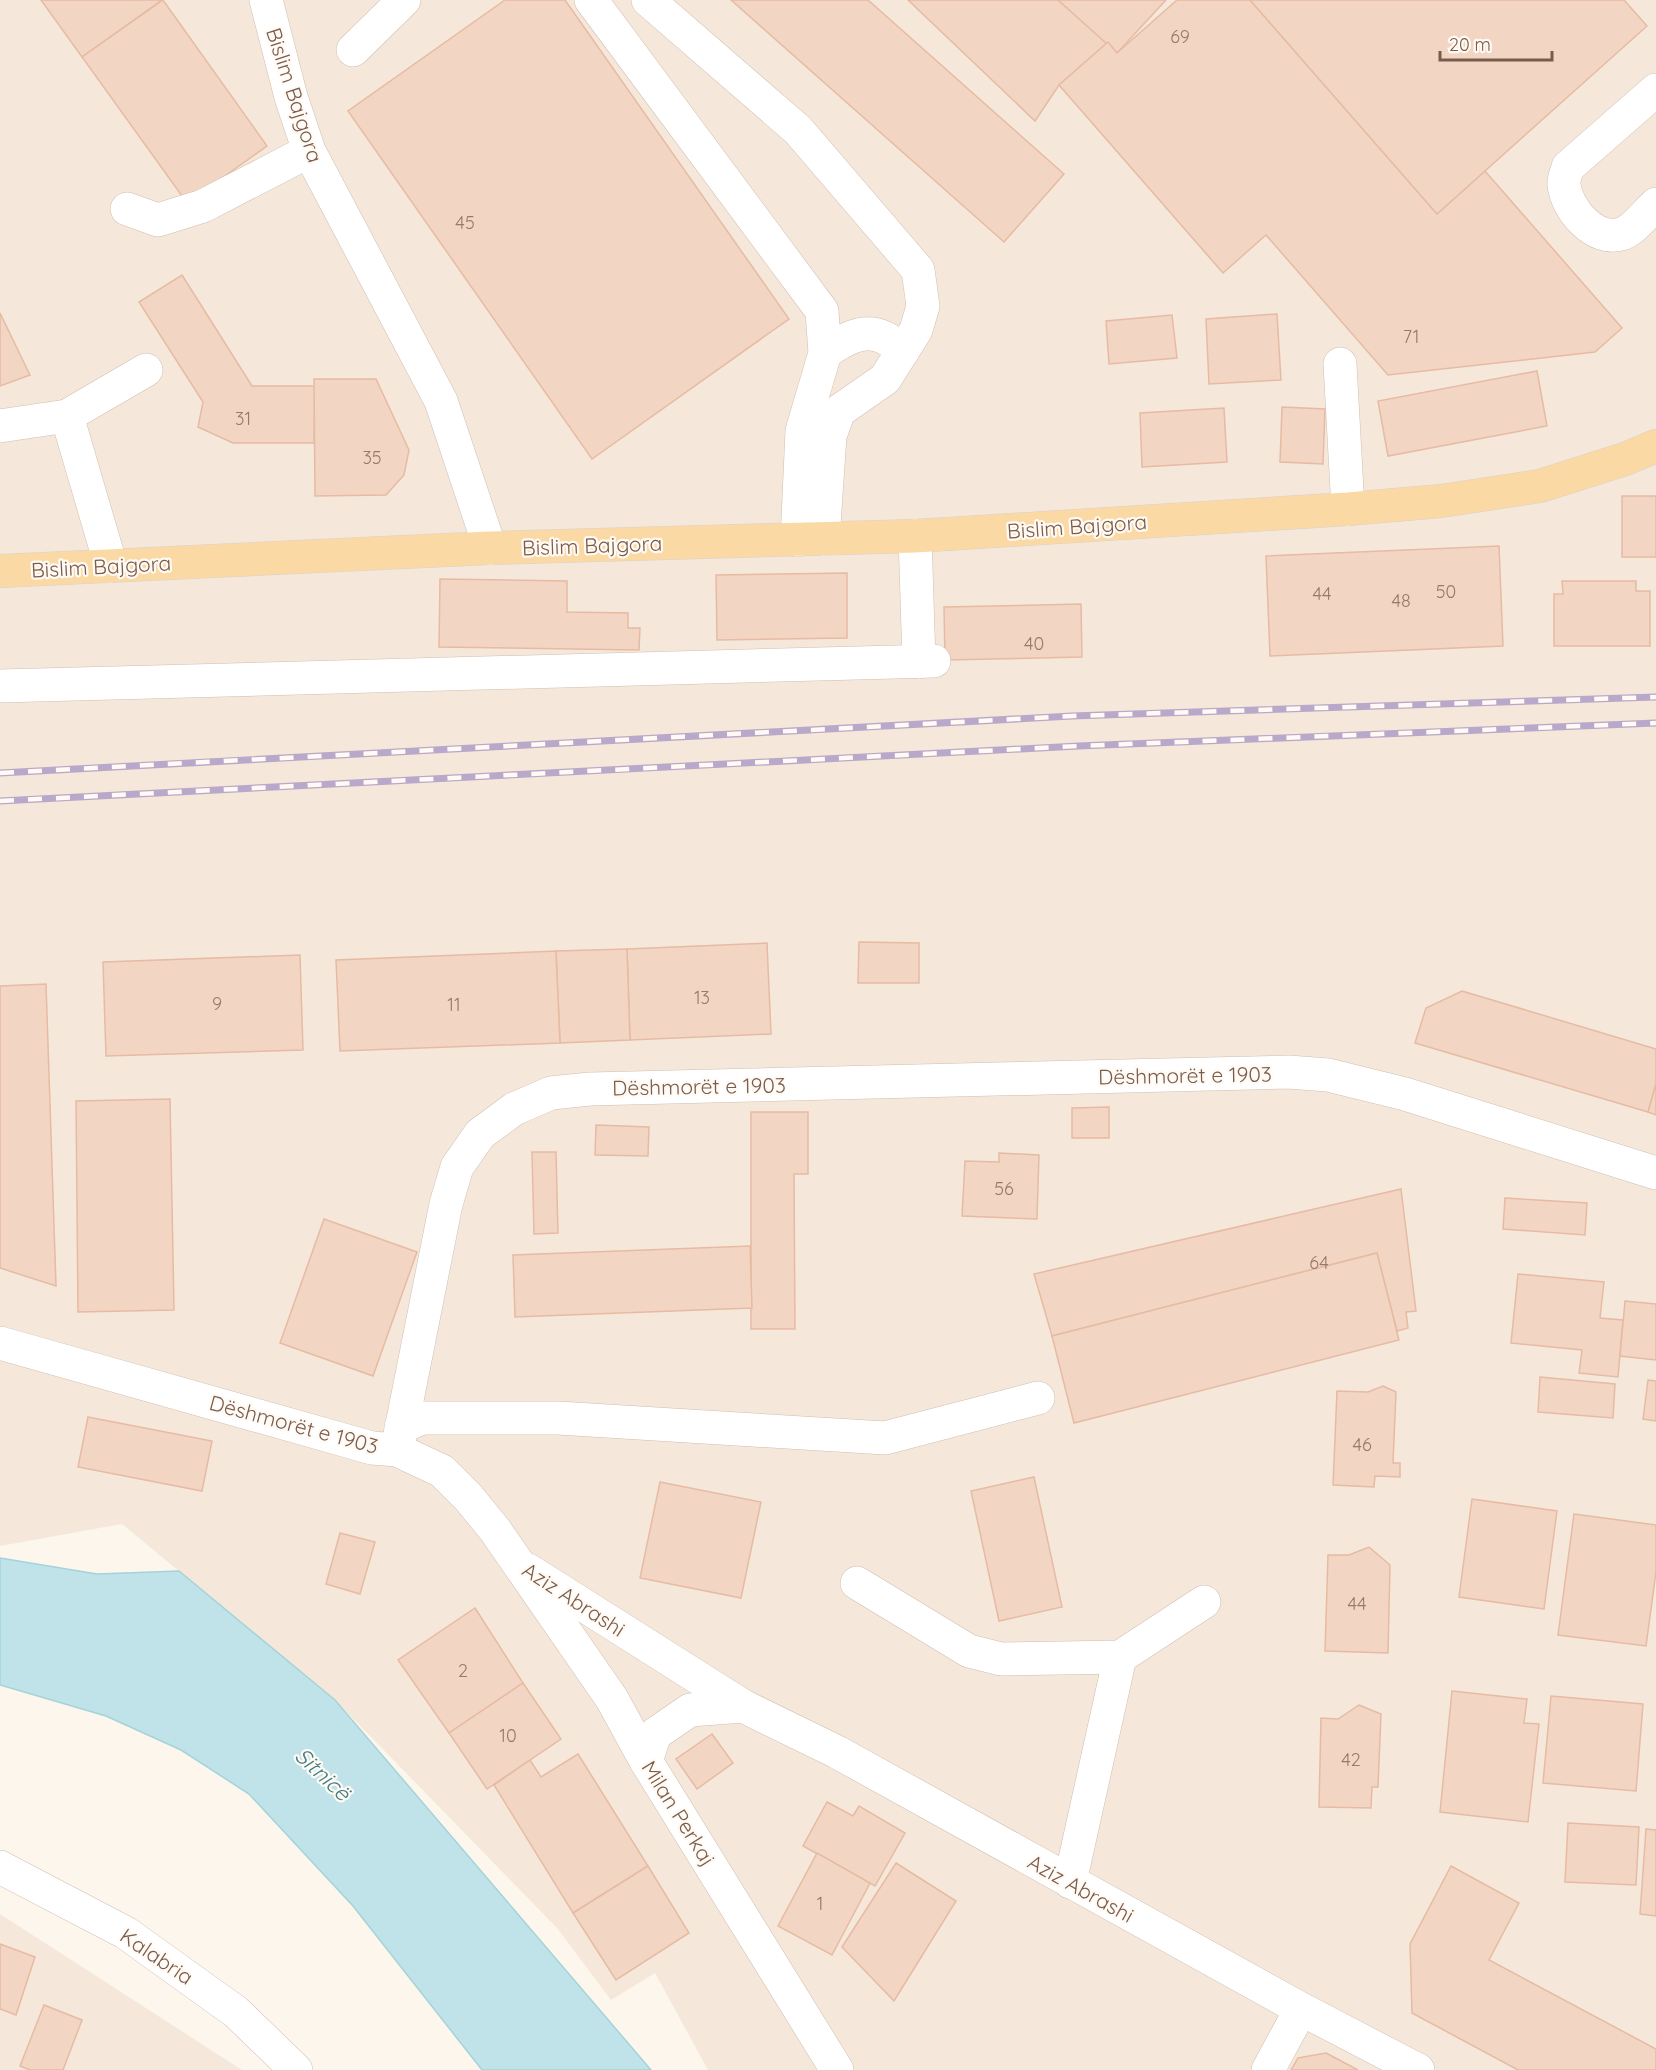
<svg xmlns="http://www.w3.org/2000/svg" width="1656" height="2070" viewBox="0 0 1656 2070" font-family="Quicksand,sans-serif">
<rect width="100%" height="100%" fill="#fdf6ec"/>
<g fill="#f5e8da">
<path d="M 0,0 L 1656,0 L 1656,2070 L 708,2070 L 655,1973 L 611,2000 L 557,1928 L 335,1700 L 122,1524 L 0,1546 Z"/>
<path d="M 0,1914 L 242,2070 L 0,2070 Z"/>
</g>
<path fill="#bfe3e8" stroke="#a5d3da" stroke-width="1.5" d="M 0,1558 L 97,1574 L 179,1571 L 335,1700 L 651,2070 L 482,2070 L 353,1906 L 249,1794 L 181,1750 L 106,1716 L 0,1685 Z"/>
<g fill="#f3d5c3" stroke="#e6bba3" stroke-width="1.5">
<path d="M 41,0 L 162,0 L 82,57 Z"/>
<path d="M 163,0 L 267,146 L 187,203 L 82,57 Z"/>
<path d="M 505,0 L 565,0 L 789,319 L 592,459 L 348,111 Z"/>
<path d="M 731,0 L 868,0 L 1064,174 L 1004,242 Z"/>
<path d="M 908,0 L 1058,0 L 1108,42 L 1059,85 L 1035,121 Z"/>
<path d="M 1058,0 L 1166,0 L 1117,53 Z"/>
<path d="M 1177,0 L 1250,0 L 1437,214 L 1485,171 L 1622,328 L 1595,352 L 1388,375 L 1266,235 L 1223,273 L 1059,85 L 1108,42 L 1117,53 Z"/>
<path d="M 1250,0 L 1624,0 L 1647,26 L 1437,214 Z"/>
<path d="M 182,275 L 252,386 L 315,386 L 314,443 L 233,443 L 198,427 L 203,402 L 139,302 Z"/>
<path d="M 0,313 L 30,375 L 0,386 Z"/>
<path d="M 1277,314 L 1281,380 L 1209,384 L 1206,319 Z"/>
<path d="M 1172,315 L 1177,358 L 1109,364 L 1106,321 Z"/>
<path d="M 1537,371 L 1547,426 L 1388,456 L 1378,401 Z"/>
<path d="M 314,379 L 376,379 L 409,450 L 404,475 L 386,495 L 315,496 Z"/>
<path d="M 1282,407 L 1325,409 L 1323,464 L 1280,462 Z"/>
<path d="M 1224,408 L 1227,462 L 1142,467 L 1140,413 Z"/>
<rect x="1622" y="496" width="34" height="61"/>
<path d="M 1499,546 L 1503,646 L 1270,656 L 1266,556 Z"/>
<path d="M 847,573 L 847,638 L 717,640 L 716,575 Z"/>
<path d="M 440,579 L 567,581 L 567,612 L 628,613 L 628,628 L 640,628 L 639,650 L 439,647 Z"/>
<path d="M 1562,581 L 1636,581 L 1636,591 L 1650,591 L 1650,646 L 1554,646 L 1554,594 L 1563,594 Z"/>
<path d="M 1081,604 L 1082,657 L 945,660 L 944,607 Z"/>
<path d="M 859,942 L 919,943 L 919,983 L 858,983 Z"/>
<path d="M 767,943 L 771,1034 L 630,1040 L 627,949 Z"/>
<path d="M 627,949 L 630,1040 L 560,1043 L 556,951 Z"/>
<path d="M 556,951 L 560,1043 L 340,1051 L 336,960 Z"/>
<path d="M 300,955 L 303,1050 L 106,1056 L 103,962 Z"/>
<path d="M 46,984 L 56,1286 L 0,1268 L 0,986 Z"/>
<path d="M 1462,991 L 1656,1049 L 1656,1084 L 1648,1112 L 1415,1043 L 1426,1008 Z"/>
<path d="M 1656,1084 L 1656,1115 L 1648,1112 Z"/>
<path d="M 170,1099 L 174,1310 L 78,1312 L 76,1101 Z"/>
<path d="M 1109,1107 L 1109,1138 L 1072,1138 L 1072,1108 Z"/>
<path d="M 751,1112 L 808,1112 L 808,1174 L 794,1174 L 795,1329 L 751,1329 Z"/>
<path d="M 596,1125 L 649,1127 L 648,1156 L 595,1155 Z"/>
<path d="M 532,1152 L 556,1152 L 558,1233 L 534,1234 Z"/>
<path d="M 999,1153 L 1039,1155 L 1037,1219 L 962,1216 L 965,1161 L 999,1162 Z"/>
<path d="M 1401,1189 L 1416,1311 L 1406,1312 L 1408,1328 L 1397,1331 L 1377,1253 L 1052,1336 L 1034,1274 Z"/>
<path d="M 1505,1198 L 1587,1203 L 1585,1235 L 1503,1229 Z"/>
<path d="M 324,1219 L 417,1252 L 373,1376 L 280,1343 Z"/>
<path d="M 750,1246 L 752,1308 L 515,1317 L 513,1255 Z"/>
<path d="M 1377,1253 L 1399,1340 L 1074,1423 L 1052,1336 Z"/>
<path d="M 1518,1274 L 1604,1282 L 1600,1318 L 1623,1320 L 1618,1377 L 1579,1373 L 1582,1350 L 1511,1343 Z"/>
<path d="M 1625,1301 L 1656,1304 L 1656,1360 L 1620,1356 Z"/>
<path d="M 1540,1377 L 1615,1384 L 1613,1418 L 1538,1412 Z"/>
<path d="M 1648,1380 L 1656,1381 L 1656,1421 L 1643,1419 Z"/>
<path d="M 1383,1386 L 1396,1392 L 1393,1463 L 1400,1463 L 1400,1477 L 1375,1476 L 1374,1487 L 1333,1485 L 1337,1391 L 1368,1392 Z"/>
<path d="M 88,1417 L 212,1441 L 202,1491 L 78,1467 Z"/>
<path d="M 1034,1477 L 1062,1607 L 999,1621 L 971,1491 Z"/>
<path d="M 660,1482 L 761,1502 L 741,1598 L 640,1578 Z"/>
<path d="M 1472,1499 L 1557,1511 L 1544,1609 L 1459,1597 Z"/>
<path d="M 1574,1514 L 1656,1525 L 1656,1572 L 1646,1646 L 1558,1635 Z"/>
<path d="M 340,1533 L 375,1542 L 360,1594 L 326,1584 Z"/>
<path d="M 1369,1547 L 1390,1565 L 1388,1653 L 1325,1651 L 1328,1555 L 1349,1555 Z"/>
<path d="M 475,1608 L 523,1683 L 449,1733 L 398,1660 Z"/>
<path d="M 523,1683 L 561,1739 L 487,1789 L 449,1733 Z"/>
<path d="M 1452,1691 L 1527,1699 L 1524,1723 L 1539,1724 L 1528,1822 L 1440,1812 Z"/>
<path d="M 1551,1696 L 1643,1704 L 1636,1791 L 1543,1783 Z"/>
<path d="M 1359,1705 L 1381,1714 L 1378,1787 L 1372,1787 L 1371,1808 L 1319,1807 L 1321,1718 L 1338,1719 Z"/>
<path d="M 712,1734 L 733,1763 L 697,1789 L 676,1759 Z"/>
<path d="M 578,1754 L 648,1866 L 573,1913 L 494,1785 L 530,1760 L 541,1777 Z"/>
<path d="M 827,1802 L 853,1816 L 859,1806 L 905,1833 L 875,1886 L 803,1846 Z"/>
<path d="M 1568,1823 L 1639,1827 L 1636,1885 L 1565,1882 Z"/>
<path d="M 1646,1829 L 1656,1830 L 1656,1916 L 1640,1914 Z"/>
<path d="M 817,1853 L 870,1883 L 832,1955 L 778,1926 Z"/>
<path d="M 896,1863 L 956,1901 L 894,2001 L 842,1947 Z"/>
<path d="M 648,1866 L 689,1933 L 616,1980 L 573,1913 Z"/>
<path d="M 1451,1866 L 1519,1903 L 1489,1960 L 1656,2049 L 1656,2070 L 1518,2070 L 1412,2013 L 1410,1944 Z"/>
<path d="M 0,1944 L 35,1957 L 16,2015 L 0,2009 Z"/>
<path d="M 44,2005 L 82,2020 L 63,2070 L 30,2070 L 20,2066 Z"/>
<path d="M 1326,2053 L 1358,2070 L 1291,2070 L 1298,2058 Z"/>
</g>
<g fill="none" stroke-linecap="round" stroke-linejoin="round">
<defs>
<g id="minor">
<path d="M 266,0 L 291,97 L 309,151 L 441,401 L 490,548"/>
<path d="M 591,0 L 822,311 L 825,353 L 802,431 L 797,540"/>
<path d="M 648,0 L 798,130 L 918,270 L 923,306 L 916,330 L 885,379 L 839,411 L 830,436 L 823,539"/>
<path d="M 353,50 L 404,0"/>
<path d="M 1656,90 L 1568,167 C 1567,172 1563,179 1564,185 C 1567,210 1595,242 1621,234 C 1633,231 1647,212 1656,204"/>
<path d="M 127,209 L 158,220 L 203,206 L 309,151"/>
<path d="M 825,353 C 853,332 875,324 903,351"/>
<path d="M 1340,364 L 1348,509"/>
<path d="M 0,426 L 67,416"/>
<path d="M 915,536 L 919,662"/>
<path d="M 111,566 L 67,416 L 146,370"/>
<path d="M 0,686 L 934,661"/>
<path d="M 0,1343 L 372,1448 L 397,1450 L 442,1471 L 468,1497 L 495,1530 L 612,1699 L 646,1761 L 837,2070"/>
<path d="M 401,1427 L 422,1418 L 558,1418 L 885,1438 L 1038,1398"/>
<path d="M 397,1450 L 446,1204 L 457,1167 L 480,1134 L 514,1109 L 551,1093 L 590,1089 L 1288,1072 L 1328,1075 L 1405,1094 L 1656,1173"/>
<path d="M 528,1570 L 743,1706 L 837,1752 L 1301,2009 L 1418,2070"/>
<path d="M 857,1583 L 969,1651 L 1001,1659 L 1120,1657 L 1204,1602"/>
<path d="M 646,1761 L 655,1734 L 690,1710 L 743,1706"/>
<path d="M 0,1867 L 126,1933 L 236,2012 L 296,2070"/>
<path d="M 1070,1882 L 1120,1657"/>
<path d="M 1268,2070 L 1301,2009"/>
</g>
<path id="major" d="M 0,571 L 490,548 L 915,536 L 1348,509 L 1441,501 L 1540,486 L 1625,459 L 1656,446"/>
</defs>
<use href="#minor" stroke="#d1beb0" stroke-width="34"/>
<use href="#major" stroke="#dad1cd" stroke-width="34"/>
<use href="#minor" stroke="#fff" stroke-width="33"/>
<use href="#major" stroke="#fbd9a5" stroke-width="33"/>
<defs>
<g id="rail">
<path d="M 0,773 L 1072,716 L 1656,697"/>
<path d="M 0,801 L 1079,746 L 1656,723"/>
</g>
</defs>
<use href="#rail" stroke="#b9a8c9" stroke-width="7"/>
<use href="#rail" stroke="#fffaf3" stroke-width="4.5" stroke-dasharray="14" stroke-linecap="butt"/>
</g>
<g text-anchor="middle" dominant-baseline="central" stroke-width="4.5" stroke-linejoin="round" paint-order="stroke">
<g font-size="18" fill="#987a6a">
<text x="1180" y="36">69</text>
<text x="465" y="222">45</text>
<text x="1411" y="336">71</text>
<text x="243" y="418">31</text>
<text x="372" y="457">35</text>
<text x="1446" y="591">50</text>
<text x="1322" y="593">44</text>
<text x="1401" y="600">48</text>
<text x="1034" y="643">40</text>
<text x="702" y="997">13</text>
<text x="217" y="1003">9</text>
<text x="454" y="1004">11</text>
<text x="1004" y="1188">56</text>
<text x="1319" y="1262">64</text>
<text x="1362" y="1444">46</text>
<text x="1357" y="1603">44</text>
<text x="463" y="1670">2</text>
<text x="508" y="1735">10</text>
<text x="1351" y="1759">42</text>
<text x="820" y="1903">1</text>
</g>
<g font-size="21" fill="#7a5c4d" stroke="#fffaf3">
<text transform="translate(295 95) rotate(72)">Bislim Bajgora</text>
<text transform="translate(1077 526) rotate(-4)">Bislim Bajgora</text>
<text transform="translate(592 545) rotate(-2)">Bislim Bajgora</text>
<text transform="translate(101 566) rotate(-3)">Bislim Bajgora</text>
<text transform="translate(1185 1075) rotate(-1)">Dëshmorët e 1903</text>
<text transform="translate(699 1086) rotate(-1)">Dëshmorët e 1903</text>
<text transform="translate(294 1424) rotate(15)">Dëshmorët e 1903</text>
<text transform="translate(574 1599) rotate(33)">Aziz Abrashi</text>
<text transform="translate(679 1813) rotate(58)">Milan Perkaj</text>
<text transform="translate(1081 1888) rotate(29)">Aziz Abrashi</text>
<text transform="translate(157 1956) rotate(34)">Kalabria</text>
</g>
<g font-size="22" font-style="italic" fill="#437c86" stroke="#fffaf3">
<text transform="translate(323 1774) rotate(43)">Sitnicë</text>
</g>
</g>
<path d="M1440 51v9h112v-9" fill="none" stroke="#7a5c4d" stroke-width="3"/>
<text x="1449" y="51" font-size="18" fill="#7a5c4d" stroke="#fffaf3" stroke-width="4.5" paint-order="stroke">20 m</text>
</svg>
